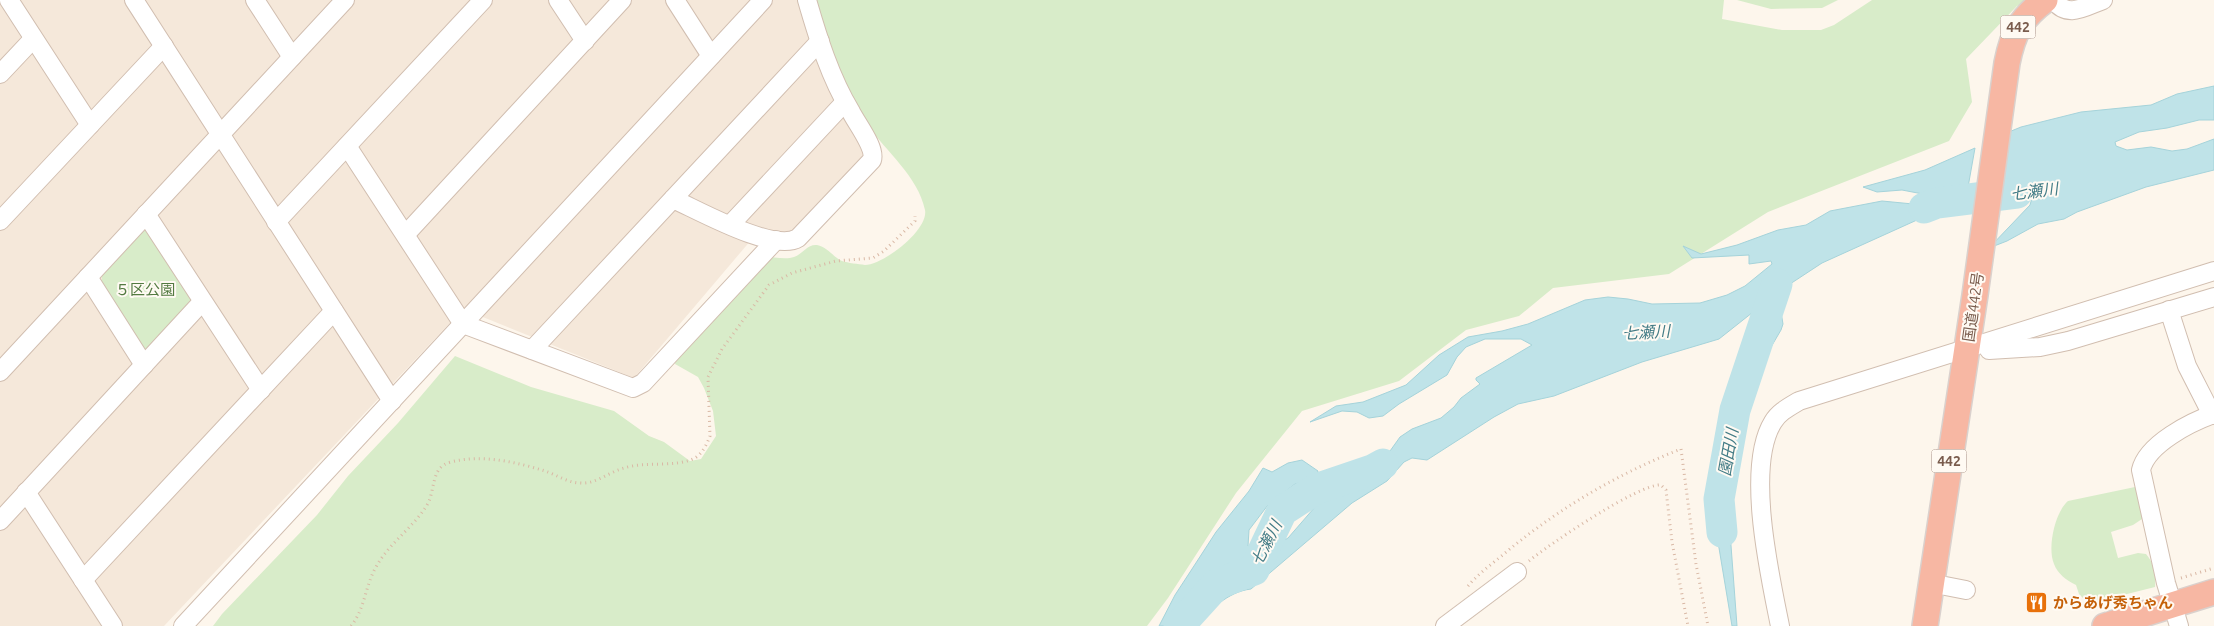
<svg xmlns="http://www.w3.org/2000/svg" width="2214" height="626" viewBox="0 0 2214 626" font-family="Ubuntu,'Noto Sans JP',sans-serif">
<rect width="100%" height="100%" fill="#fdf6ec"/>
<path fill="#f5e8da" d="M 0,0 L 799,0 L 867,154 L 796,231 L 757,233 L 634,378 L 463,309 L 164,626 L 0,626 Z"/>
<g fill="#d8ecc9">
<path d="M 814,0 L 1724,0 L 1722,19 L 1782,30 L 1821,30 L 1834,25 L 1872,0 L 2035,0 L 2017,6 L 1966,59 L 1972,102 L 1949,141 L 1768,212 L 1669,274 L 1553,288 L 1519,316 L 1466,330 L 1399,381 L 1302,411 L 1236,493 L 1168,598 L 1147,626 L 213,626 L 222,614 L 317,515 L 348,476 L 398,423 L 455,356 L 531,387 L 614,411 L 649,436 L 664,442 L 690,461 L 701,459 L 716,436 L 713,411 L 704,388 L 698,377 L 675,364 L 678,350 L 764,256 C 773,257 786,260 794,257 C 803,254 807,244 817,245 C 828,247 834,258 842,261 C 848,263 858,264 865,265 C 883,265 929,230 925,210 C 918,176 886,152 868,125 C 842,87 828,43 814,0 Z"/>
<path d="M 1737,0 L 1838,0 L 1822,8 L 1771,9 Z"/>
<path d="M 147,230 L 192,299 L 191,308 L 146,350 L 141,347 L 102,284 L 102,272 L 140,232 Z"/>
<path d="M 2135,487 L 2143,491 L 2145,517 L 2133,525 L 2111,532 L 2118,558 L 2138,553 L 2146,554 C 2154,563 2156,575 2155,587 L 2127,594 L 2116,600 L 2089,604 L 2079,594 L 2076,585 C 2067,581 2057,573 2054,564 C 2047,548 2055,512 2068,501 Z"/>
</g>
<g fill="#bfe3e8" stroke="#a5d3da">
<path d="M 2214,86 L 2214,120 L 2199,120 L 2167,128 L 2139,132 L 2115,142 L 2116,146 L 2127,150 L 2151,147 L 2172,151 L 2187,149 L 2214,139 L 2214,170 L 2146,187 L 2077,212 L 2064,219 L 2038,224 L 2007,241 L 1989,248 L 2030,205 L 2032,198 L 2023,196 L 1995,201 L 2004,134 L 2021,127 L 2081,112 L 2151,105 L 2177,94 Z"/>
<path d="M 1975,148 L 1965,204 L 1917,220 L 1822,263 L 1787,286 L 1780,295 L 1779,300 L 1783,324 L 1781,330 L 1764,359 L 1752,373 L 1741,402 L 1737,423 L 1738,446 L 1730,532 L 1737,626 L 1732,626 L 1715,524 L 1714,504 L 1717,495 L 1730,476 L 1728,437 L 1729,403 L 1733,388 L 1757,357 L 1770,328 L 1770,309 L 1767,301 L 1719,339 L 1642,362 L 1554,396 L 1518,404 L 1494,417 L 1427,460 L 1412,458 L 1404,462 L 1387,481 L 1352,503 L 1251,589 C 1227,592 1211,610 1194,626 L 1159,626 L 1175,595 L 1192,569 L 1216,532 L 1249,491 L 1263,468 L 1272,472 L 1288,463 L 1302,460 L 1318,471 L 1316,479 L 1295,484 L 1268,505 L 1249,530 L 1248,546 L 1266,551 L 1288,538 L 1328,492 L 1354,470 L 1390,451 L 1400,437 L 1412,429 L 1441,418 L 1454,407 L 1461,398 L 1480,384 L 1476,380 L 1476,378 L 1532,345 L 1521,339 L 1485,339 L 1466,347 L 1457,357 L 1447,375 L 1399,404 L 1383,416 L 1369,418 L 1357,412 L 1342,411 L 1310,422 L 1336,406 L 1363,402 L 1406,385 L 1439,355 L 1468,337 L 1502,331 L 1528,324 L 1585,300 L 1608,297 L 1628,299 L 1652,304 L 1700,303 L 1727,295 L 1745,286 L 1772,264 L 1771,261 L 1749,264 L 1749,255 L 1692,258 L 1683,246 L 1701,254 L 1737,245 L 1778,230 L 1806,225 L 1830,211 L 1882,201 L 1913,204 L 1928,195 L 1902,190 L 1877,192 L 1863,187 L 1925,170 Z"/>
</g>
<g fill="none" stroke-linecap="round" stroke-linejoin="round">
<g stroke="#bfe3e8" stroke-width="31">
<path d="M 1924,208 L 1937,203 L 2017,193"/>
<path d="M 1722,532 L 1719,499 L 1735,410 L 1777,284"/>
<path d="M 1179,626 L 1217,584 L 1254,570 L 1282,511 L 1316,489 L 1372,470 L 1383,464"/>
</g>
<defs>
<g id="minor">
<path d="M 9,0 L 90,125"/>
<path d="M 134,0 L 392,401"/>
<path d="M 255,0 L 292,57"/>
<path d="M 558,0 L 585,41"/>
<path d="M 675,0 L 711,56"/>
<path d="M 2053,0 C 2068,19 2084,7 2103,0"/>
<path d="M 0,74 L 33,39"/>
<path d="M 347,146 L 463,324 L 633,388 L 643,383 L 776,240"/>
<path d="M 673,199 C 698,210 774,253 798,238 L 872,160 C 876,148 857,124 851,112 C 830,77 818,38 807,0"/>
<path d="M 146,214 L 261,390"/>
<path d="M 0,221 L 164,46"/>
<path d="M 276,222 L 483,0"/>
<path d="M 730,225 L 845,102"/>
<path d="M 406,234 L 622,0"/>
<path d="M 88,277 L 144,365"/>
<path d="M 2169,310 L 2187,366 L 2212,415"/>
<path d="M 532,350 L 820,41"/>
<path d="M 1989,350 L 2040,347 L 2068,341 L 2214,297"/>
<path d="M 0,372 L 345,0"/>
<path d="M 26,492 L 113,626"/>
<path d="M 0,521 L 202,302"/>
<path d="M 83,580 L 334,311"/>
<path d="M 1930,583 L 1966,590"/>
<path d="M 183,626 L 763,0"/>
<path d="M 1445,626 L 1517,572"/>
<path d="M 1780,626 C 1770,576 1745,467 1773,422 C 1779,412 1789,407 1799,401 L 2214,271"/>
<path d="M 2179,626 L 2166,583 L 2141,470 C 2147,444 2191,422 2214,414"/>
</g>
<g id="highway">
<path d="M 1925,626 L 1975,295 L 2007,63 C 2013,33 2020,19 2045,0"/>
<path d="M 2105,626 L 2214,592"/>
</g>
</defs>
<use href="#minor" stroke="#d1beb0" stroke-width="20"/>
<use href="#highway" stroke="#dad1cd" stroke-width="28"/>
<g stroke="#d9b8a5" stroke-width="3" stroke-dasharray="1 4" stroke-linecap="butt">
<path d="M 1529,561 C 1548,545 1640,483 1661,485 L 1666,490 L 1672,542 L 1688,626"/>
<path d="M 2181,578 L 2214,568"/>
<path d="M 1468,586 C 1478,574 1492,564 1505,553 C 1558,509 1617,474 1681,449 L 1696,564 L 1708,626"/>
<path d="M 351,626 C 365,609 365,586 376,567 C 389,543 413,528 427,505 C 436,490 430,467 451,462 C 482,454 516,462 545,471 C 557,475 568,483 581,483 C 596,484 609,472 624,468 C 646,461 675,468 695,458 C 702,454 707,444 710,436 L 708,377 L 722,349 L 769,285 L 792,273 L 836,261 L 873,258 L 884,251 L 915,221 L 915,216"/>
</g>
<use href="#minor" stroke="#fff" stroke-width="18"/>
<use href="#highway" stroke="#f7b7a3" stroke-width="25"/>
</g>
<defs>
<symbol id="restaurant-square" viewBox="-11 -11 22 22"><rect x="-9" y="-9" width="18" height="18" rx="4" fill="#e8710a" stroke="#fffaf3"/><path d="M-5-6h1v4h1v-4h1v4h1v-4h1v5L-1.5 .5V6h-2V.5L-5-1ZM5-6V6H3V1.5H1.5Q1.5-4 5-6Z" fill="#fff"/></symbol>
</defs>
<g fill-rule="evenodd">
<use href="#restaurant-square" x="2024" y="590" width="25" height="25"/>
</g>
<g text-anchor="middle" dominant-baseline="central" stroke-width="4" stroke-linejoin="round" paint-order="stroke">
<g fill="#fffaf3" stroke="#a28b7f" stroke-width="1">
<rect x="2000.5" y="15.5" width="35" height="23" rx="4"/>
<rect x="1931.5" y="449.5" width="35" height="23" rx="4"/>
</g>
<g font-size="14" font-weight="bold" fill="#7a5c4d">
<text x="2018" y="27">442</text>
<text x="1949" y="461">442</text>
</g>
<g font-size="15" fill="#537a41" stroke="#fffaf3">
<text x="145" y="289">５区公園</text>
</g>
<g font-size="15" fill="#7a5c4d" stroke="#fffaf3">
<text transform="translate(1973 307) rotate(-82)">国道442号</text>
</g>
<g font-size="15" font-weight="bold" fill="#c56008" stroke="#fffaf3" text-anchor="start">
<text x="2053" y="602">からあげ秀ちゃん</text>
</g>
<g font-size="16" font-style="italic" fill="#437c86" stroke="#fffaf3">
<text transform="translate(2034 191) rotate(-7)">七瀬川</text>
<text transform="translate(1646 332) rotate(-3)">七瀬川</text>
<text transform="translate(1728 452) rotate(-80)">園田川</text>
<text transform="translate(1266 543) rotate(-63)">七瀬川</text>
</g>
</g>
</svg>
